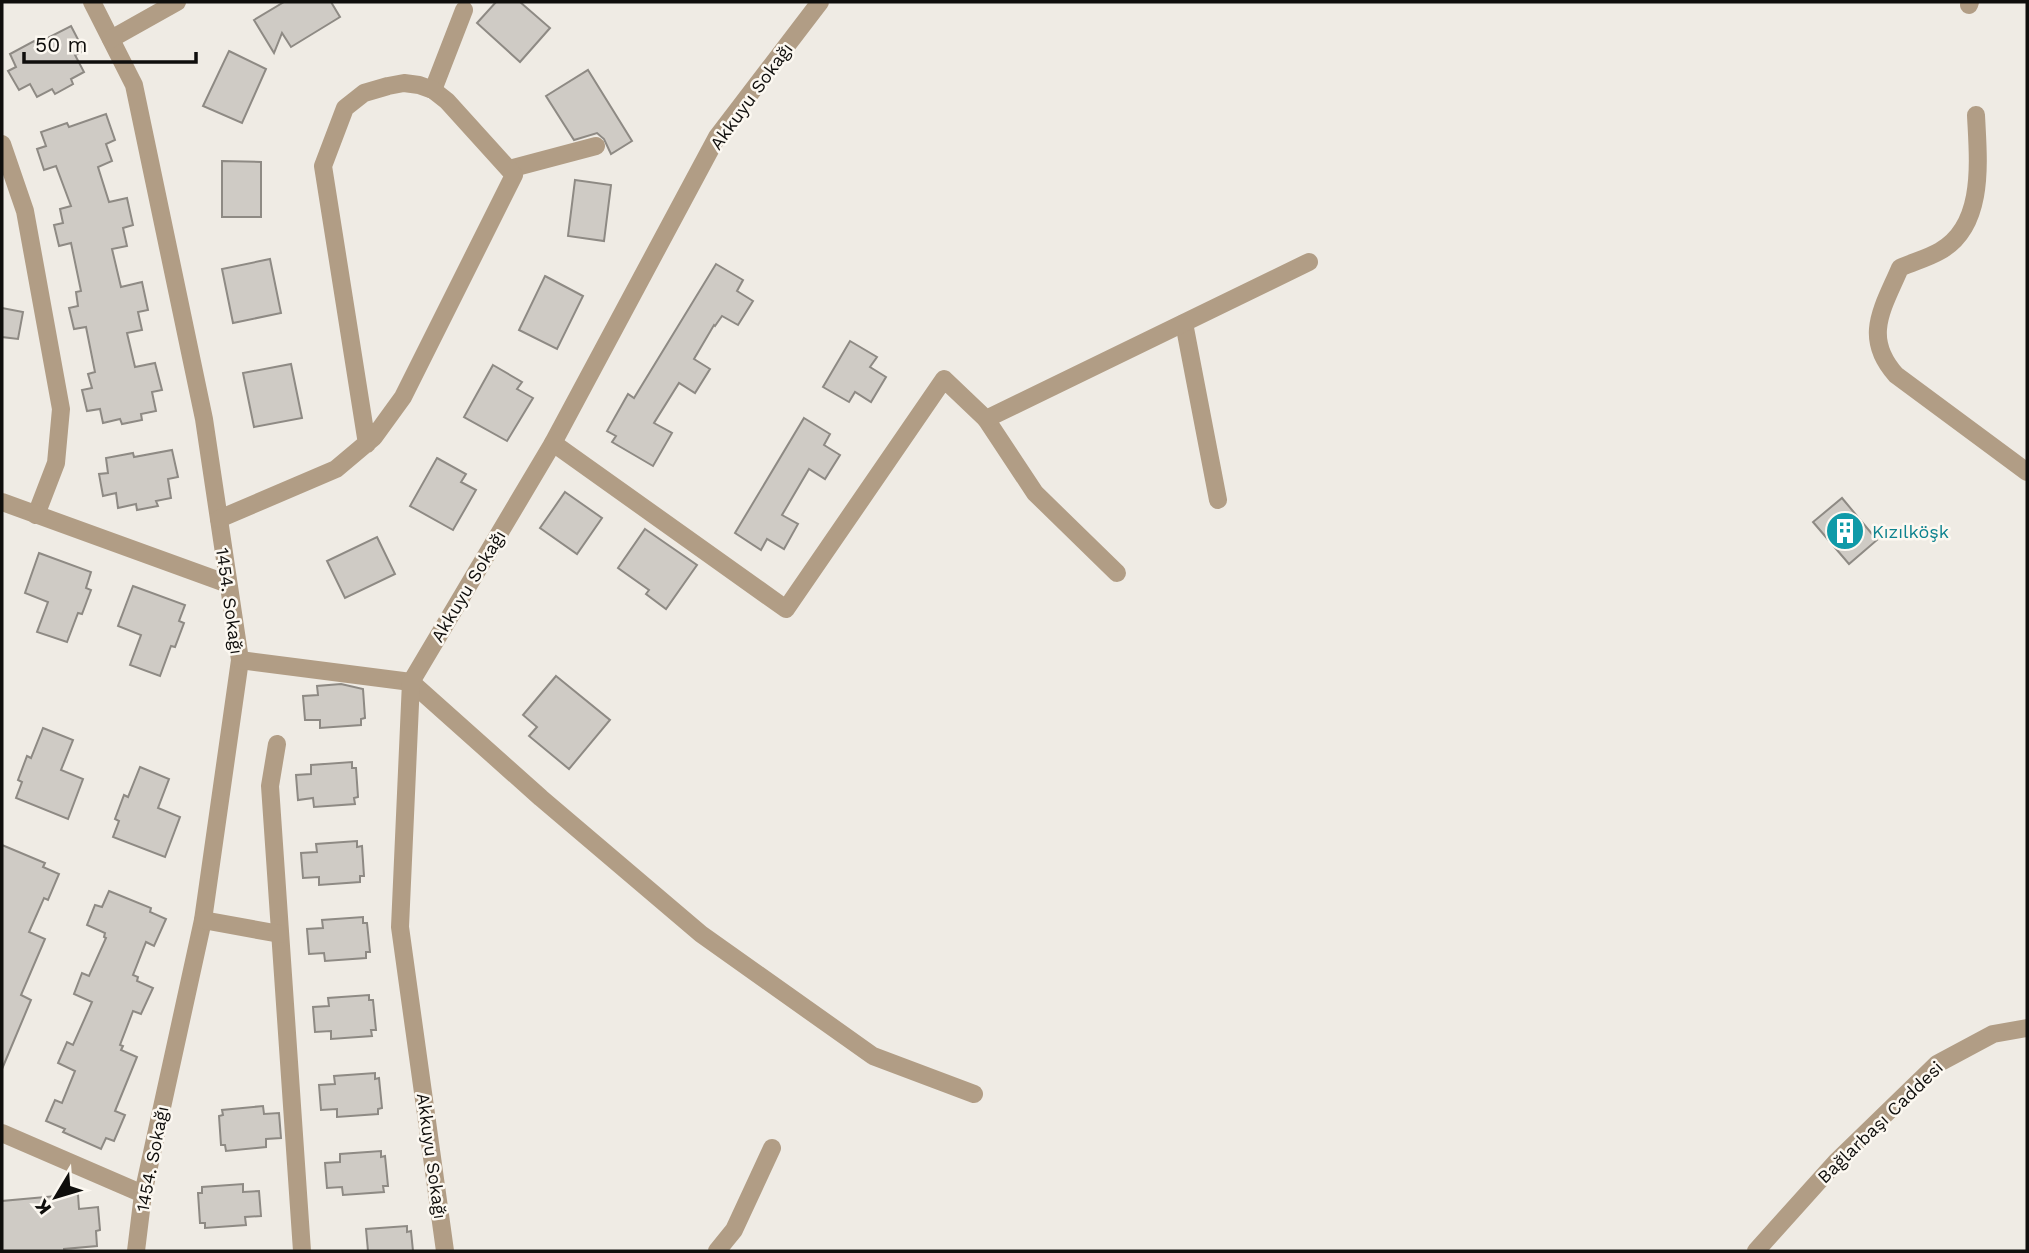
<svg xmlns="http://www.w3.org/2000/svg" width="2029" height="1253" viewBox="0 0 2029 1253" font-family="'Work Sans',sans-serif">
<rect width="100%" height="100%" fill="#efebe4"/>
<g fill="#cfcbc5" stroke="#8e8a84" stroke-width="2">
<path d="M 284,2 L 331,2 L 340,17 L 291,47 L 282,33 L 274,53 L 254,20 Z"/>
<path d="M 496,2 L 520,2 L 550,28 L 520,62 L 477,23 Z"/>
<path d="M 71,26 L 84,51 L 75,55 L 84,72 L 71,79 L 73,84 L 55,94 L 52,89 L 37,97 L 30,84 L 19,90 L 8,71 L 16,67 L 10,54 L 34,41 L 36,44 Z"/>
<path d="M 229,51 L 266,69 L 242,123 L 203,106 Z"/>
<path d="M 588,70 L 632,141 L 611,154 L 604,139 L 597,133 L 574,140 L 546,96 Z"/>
<path d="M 106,114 L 115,140 L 106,144 L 112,161 L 98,167 L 109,202 L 127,198 L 133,225 L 123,228 L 127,246 L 112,249 L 121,287 L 142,282 L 148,310 L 138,312 L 142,330 L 127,333 L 135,367 L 155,363 L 162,390 L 152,392 L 156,411 L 141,414 L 142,420 L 122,424 L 120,419 L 103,423 L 100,409 L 87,411 L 82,390 L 92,388 L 88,374 L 95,372 L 86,327 L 74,329 L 69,308 L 78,306 L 76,292 L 81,291 L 71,243 L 59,246 L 54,225 L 63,223 L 60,209 L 71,206 L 56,166 L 44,170 L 37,149 L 46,146 L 41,132 L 67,123 L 69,127 Z"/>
<path d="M 222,161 L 261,162 L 261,217 L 222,217 Z"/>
<path d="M 575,180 L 611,185 L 604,241 L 568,236 Z"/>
<path d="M 270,259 L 281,313 L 233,323 L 222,269 Z"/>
<path d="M 716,264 L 743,280 L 737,291 L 753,301 L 738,325 L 722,316 L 715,326 L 714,325 L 694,359 L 710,369 L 695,393 L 679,383 L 654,423 L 672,433 L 653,466 L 612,442 L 616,436 L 607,431 L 628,394 L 634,398 Z"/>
<path d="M 545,276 L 583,296 L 557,349 L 519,330 Z"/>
<path d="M 2,308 L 23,312 L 18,339 L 2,337 Z"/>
<path d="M 850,341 L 877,357 L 870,367 L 886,377 L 871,402 L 855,392 L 849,402 L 823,387 Z"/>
<path d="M 291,364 L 302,418 L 254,427 L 243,373 Z"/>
<path d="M 493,365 L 522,382 L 517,389 L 533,398 L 507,441 L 464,417 Z"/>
<path d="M 804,418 L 830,434 L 824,445 L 840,455 L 825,479 L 809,469 L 782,515 L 798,524 L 784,549 L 767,539 L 761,550 L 735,533 Z"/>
<path d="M 172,450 L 178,477 L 168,479 L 171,498 L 156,501 L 158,506 L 137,510 L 136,504 L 118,508 L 116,493 L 103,496 L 99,474 L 108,473 L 106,458 L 133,453 L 134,457 Z"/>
<path d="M 437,458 L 466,474 L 461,482 L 476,490 L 453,530 L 410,506 Z"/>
<path d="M 565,492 L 602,518 L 577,554 L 540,528 Z"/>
<path d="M 1842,498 L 1877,540 L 1849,564 L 1813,522 Z"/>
<path d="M 645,529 L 697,565 L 666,609 L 646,594 L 649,590 L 618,568 Z"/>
<path d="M 377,537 L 395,574 L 345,598 L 327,561 Z"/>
<path d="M 39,553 L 91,572 L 86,588 L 91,590 L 82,614 L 78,613 L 67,642 L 37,632 L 48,602 L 25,593 Z"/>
<path d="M 133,586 L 185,605 L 179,621 L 184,623 L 175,647 L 171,646 L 160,676 L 130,665 L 141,635 L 118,626 Z"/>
<path d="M 556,676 L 610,720 L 569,769 L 529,736 L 537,727 L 523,715 Z"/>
<path d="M 341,684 L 363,689 L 365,718 L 361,719 L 361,725 L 320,728 L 320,720 L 305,720 L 303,696 L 318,695 L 317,686 Z"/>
<path d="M 43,728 L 73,740 L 61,770 L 83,779 L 68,819 L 16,798 L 22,782 L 18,780 L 27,756 L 31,758 Z"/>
<path d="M 352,762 L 352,768 L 356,768 L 358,797 L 354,798 L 355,804 L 314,807 L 313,798 L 298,800 L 296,775 L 311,774 L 311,765 Z"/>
<path d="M 140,767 L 169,779 L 158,808 L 180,817 L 165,857 L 113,837 L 119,821 L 115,819 L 124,795 L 128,797 Z"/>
<path d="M 357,841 L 357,847 L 362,846 L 364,876 L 360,876 L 360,882 L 319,885 L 319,877 L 303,878 L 301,853 L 317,852 L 316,844 Z"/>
<path d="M 2,845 L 45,863 L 43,867 L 59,874 L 48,900 L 44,898 L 29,932 L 45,939 L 21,995 L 31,1000 L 2,1069 Z"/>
<path d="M 109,891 L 151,908 L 150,912 L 166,919 L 154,946 L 146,942 L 133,975 L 138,977 L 137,981 L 153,988 L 141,1014 L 133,1011 L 120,1045 L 123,1046 L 121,1050 L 137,1057 L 115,1111 L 125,1115 L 114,1141 L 106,1138 L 101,1149 L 63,1132 L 65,1129 L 46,1121 L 55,1100 L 62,1103 L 75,1071 L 58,1063 L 67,1042 L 73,1045 L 92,1002 L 74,994 L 82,973 L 89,976 L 106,938 L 104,937 L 105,933 L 87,925 L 95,905 L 102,907 Z"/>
<path d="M 363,917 L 363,923 L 367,923 L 370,952 L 366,952 L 366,958 L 325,961 L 324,953 L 309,954 L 307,929 L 323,928 L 322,920 Z"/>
<path d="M 369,995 L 369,1000 L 373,1000 L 376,1030 L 371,1030 L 372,1036 L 331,1039 L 331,1031 L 315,1032 L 313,1007 L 329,1006 L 328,998 Z"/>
<path d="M 375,1073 L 375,1079 L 379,1078 L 382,1108 L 378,1109 L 378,1114 L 337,1117 L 337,1109 L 321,1110 L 319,1085 L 335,1084 L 334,1076 Z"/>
<path d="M 263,1106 L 264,1114 L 279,1113 L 281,1138 L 266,1139 L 266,1147 L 226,1151 L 225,1145 L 221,1145 L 219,1116 L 223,1115 L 222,1110 Z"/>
<path d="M 381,1151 L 381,1157 L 385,1156 L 388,1186 L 383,1186 L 384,1192 L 343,1195 L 342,1187 L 327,1188 L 325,1163 L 340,1162 L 340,1154 Z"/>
<path d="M 243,1184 L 243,1192 L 259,1191 L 261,1216 L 245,1217 L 246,1225 L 205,1228 L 205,1223 L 200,1223 L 198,1193 L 202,1193 L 202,1187 Z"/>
<path d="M 78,1194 L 79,1209 L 98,1207 L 100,1230 L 96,1231 L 97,1246 L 64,1249 L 64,1251 L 2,1251 L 2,1201 Z"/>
<path d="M 407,1226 L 407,1232 L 411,1231 L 413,1251 L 368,1251 L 366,1229 Z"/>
</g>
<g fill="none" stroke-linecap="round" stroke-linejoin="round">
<g stroke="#b19d85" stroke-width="18">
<path d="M 92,2 L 134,85 L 204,419 L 240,660 L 203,920 L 143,1194 L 136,1251"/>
<path d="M 1969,5 L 1970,2"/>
<path d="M 111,39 L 177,2"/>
<path d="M 433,90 L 464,10"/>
<path d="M 1976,115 C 1978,159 1986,225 1940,251 C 1928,258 1913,262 1900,268 C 1883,308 1862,337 1896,375 L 2027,472"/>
<path d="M 2,144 L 25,211 L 61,409 L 56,463 L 36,515"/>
<path d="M 509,169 L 596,146"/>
<path d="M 1184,323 L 1218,500"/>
<path d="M 986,419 L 1035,493 L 1117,573"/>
<path d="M 553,443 L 786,609 L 944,379 L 986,419 L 1309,262"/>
<path d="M 2,502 L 228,584"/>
<path d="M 219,519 L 336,469 L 374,437 L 403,397 L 514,175 L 447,101 L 433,90 L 419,85 L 404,83 L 388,86 L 364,93 L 345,108 L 323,166 L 367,444"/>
<path d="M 240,660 L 411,682 L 541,798 L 701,934 L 873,1056 L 974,1094"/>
<path d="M 277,744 L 270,786 L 302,1251"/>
<path d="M 203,920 L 280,934"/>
<path d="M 2,1133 L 143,1194"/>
<path d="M 445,1251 L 400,927 L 411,682 L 553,443 L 717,137 L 820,2"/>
<path d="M 717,1251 L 734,1230 L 772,1148"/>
<path d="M 1756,1251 L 1836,1162 L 1937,1064 L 1993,1034 L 2027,1028"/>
</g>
</g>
<defs>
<symbol id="building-disc" viewBox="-11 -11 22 22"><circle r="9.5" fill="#0f9aa8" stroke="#fcf8f1"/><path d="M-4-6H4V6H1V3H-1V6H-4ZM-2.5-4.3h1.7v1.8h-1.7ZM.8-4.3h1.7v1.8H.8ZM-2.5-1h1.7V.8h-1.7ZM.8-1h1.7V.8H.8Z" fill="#fff"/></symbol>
</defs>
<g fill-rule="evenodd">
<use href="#building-disc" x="1823" y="509" width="44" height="44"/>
</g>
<g text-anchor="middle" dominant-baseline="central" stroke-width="5" stroke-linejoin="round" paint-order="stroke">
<g font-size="18" fill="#0f0e0c" stroke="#fcf8f1">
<text transform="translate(751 96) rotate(-54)">Akkuyu Sokağı</text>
<text transform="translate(468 586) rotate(-59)">Akkuyu Sokağı</text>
<text transform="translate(230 601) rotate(82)">1454. Sokağı</text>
<text transform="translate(1880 1122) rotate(-44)">Bağlarbaşı Caddesi</text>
<text transform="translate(432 1156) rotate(82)">Akkuyu Sokağı</text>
<text transform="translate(152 1159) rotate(-79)">1454. Sokağı</text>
</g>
<g font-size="18" fill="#0d838f" stroke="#fcf8f1" text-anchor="start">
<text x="1872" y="531">Kızılköşk</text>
</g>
</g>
<rect width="2029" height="1253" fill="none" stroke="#0f0e0c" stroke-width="7"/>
<g transform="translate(56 1197) rotate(232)" stroke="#fcf8f1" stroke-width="5" paint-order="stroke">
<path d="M0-5L12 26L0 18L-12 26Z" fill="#0f0e0c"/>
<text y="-10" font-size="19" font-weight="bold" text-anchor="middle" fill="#0f0e0c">K</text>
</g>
<path d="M24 52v10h172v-10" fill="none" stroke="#0f0e0c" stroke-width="3.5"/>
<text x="35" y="52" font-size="21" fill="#0f0e0c" stroke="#fcf8f1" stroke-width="5" paint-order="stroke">50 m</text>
</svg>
